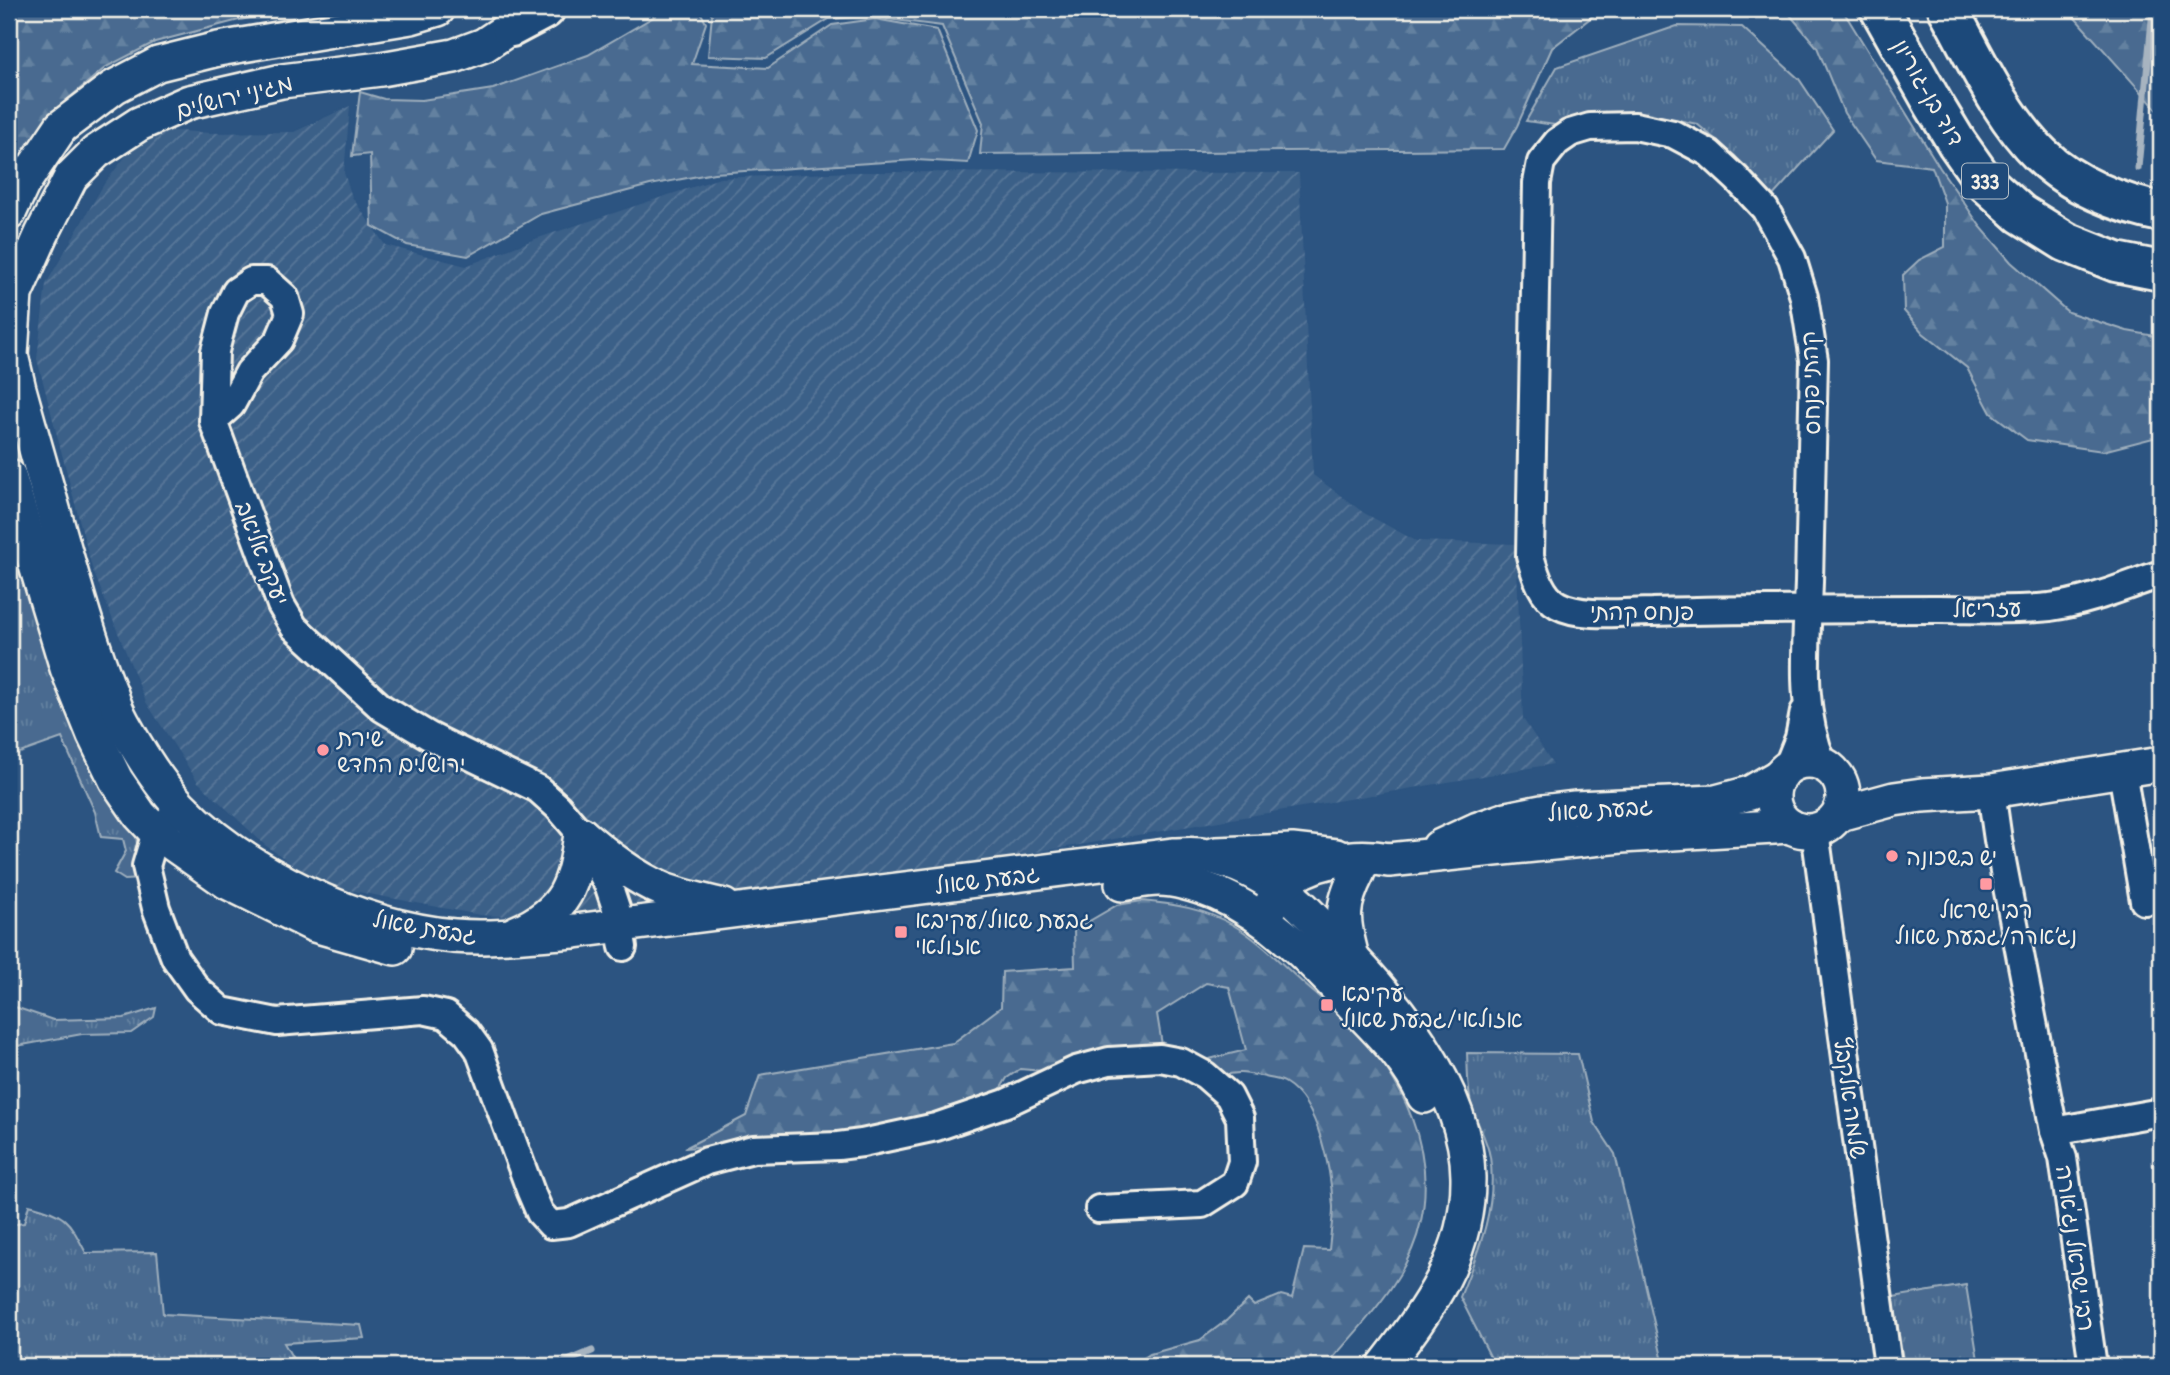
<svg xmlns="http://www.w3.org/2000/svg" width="2170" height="1375" viewBox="0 0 2170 1375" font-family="'Patrick Hand','Playpen Sans Hebrew',sans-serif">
<defs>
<pattern id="industrial-furrows" width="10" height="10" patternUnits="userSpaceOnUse" patternTransform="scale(1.75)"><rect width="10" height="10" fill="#3b6088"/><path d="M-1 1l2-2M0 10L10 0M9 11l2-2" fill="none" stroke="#587799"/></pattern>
<pattern id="grass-tufts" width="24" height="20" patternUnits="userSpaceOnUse" patternTransform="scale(1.75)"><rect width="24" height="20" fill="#496b90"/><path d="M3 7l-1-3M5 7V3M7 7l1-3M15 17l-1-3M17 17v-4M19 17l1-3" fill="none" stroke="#6481a0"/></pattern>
<pattern id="forest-firs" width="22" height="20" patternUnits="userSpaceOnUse" patternTransform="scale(1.75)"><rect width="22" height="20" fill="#496b90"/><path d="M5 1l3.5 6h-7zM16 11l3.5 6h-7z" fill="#6481a0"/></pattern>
</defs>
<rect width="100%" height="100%" fill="#2c5481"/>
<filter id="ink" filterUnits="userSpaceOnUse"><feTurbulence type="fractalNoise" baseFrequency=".0143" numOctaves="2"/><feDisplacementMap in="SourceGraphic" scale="14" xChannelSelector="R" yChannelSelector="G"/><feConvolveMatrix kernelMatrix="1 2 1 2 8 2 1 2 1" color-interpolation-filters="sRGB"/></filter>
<g filter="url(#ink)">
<path fill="url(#industrial-furrows)" d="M 350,106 L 344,173 L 352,197 L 385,245 L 466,266 L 538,238 L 720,178 L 852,172 L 1299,173 L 1313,475 L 1364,513 L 1416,541 L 1516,544 L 1523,719 L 1553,764 L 874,880 L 581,920 L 480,915 L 322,885 L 265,845 L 198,782 L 146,702 L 92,568 L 37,359 L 46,284 L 104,184 L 147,129 L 211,133 L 294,132 Z"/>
<g fill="url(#grass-tufts)" stroke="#9eaebc" stroke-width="2">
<path d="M 1677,26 L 1742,27 L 1799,79 L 1833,130 L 1771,198 L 1735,156 L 1697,124 L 1658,116 L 1598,113 L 1562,126 L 1526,121 L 1557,67 Z"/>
<path d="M 9,512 L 135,827 L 141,879 L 125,880 L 114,873 L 126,851 L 123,839 L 101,837 L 95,812 L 62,738 L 14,755 L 9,767 Z"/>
<path d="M 9,1005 L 53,1020 L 124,1018 L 156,1008 L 154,1017 L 131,1033 L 82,1034 L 17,1046 L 9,1044 Z"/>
<path d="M 1467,1053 L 1578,1054 L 1594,1122 L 1615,1154 L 1664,1366 L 1495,1366 L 1460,1297 C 1478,1252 1498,1207 1490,1157 C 1487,1139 1477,1124 1472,1107 C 1467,1090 1468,1070 1467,1053 Z"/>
<path d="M 29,1205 C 67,1215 68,1219 86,1253 L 157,1252 L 163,1314 L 361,1325 L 364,1338 L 284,1343 L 297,1366 L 9,1366 L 9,1225 L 24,1223 Z"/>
<path d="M 1966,1285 L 1979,1366 L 1904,1366 L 1893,1297 Z"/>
</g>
<g fill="url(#forest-firs)" stroke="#9eaebc" stroke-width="2">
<path d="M 15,9 L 305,9 L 239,20 L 155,42 L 106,67 L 62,104 L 9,170 L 9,37 Z"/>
<path d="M 661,9 L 699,9 L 706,23 L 692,64 L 768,68 L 832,25 L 875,19 L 937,30 L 978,130 L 968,163 L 916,160 L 714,173 L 650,185 L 541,214 L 468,256 L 407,245 L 372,226 L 370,154 L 352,156 L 360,92 L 384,99 L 422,100 L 493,89 L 588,55 L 655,16 Z"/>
<path d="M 709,9 L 959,9 L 981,12 L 1191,18 L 1254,9 L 1602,9 L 1552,48 L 1517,126 L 1504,149 L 980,154 L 983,123 L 942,26 L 864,16 L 829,19 L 766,58 L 708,56 L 712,15 Z"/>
<path d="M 1785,9 L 1842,9 L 1940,168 L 1980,226 L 2011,262 L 2068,312 L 2127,331 L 2161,337 L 2161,436 L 2103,451 L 2027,440 L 1991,413 L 1967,368 L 1923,333 L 1904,311 L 1903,275 L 1919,260 L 1945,247 L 1945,203 L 1932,167 L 1876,160 L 1844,113 L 1817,47 Z"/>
<path d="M 2067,9 L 2161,9 L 2161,114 Z"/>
<path d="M 1142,901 C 1174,904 1205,909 1233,925 C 1259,940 1281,963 1303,983 C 1320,998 1338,1012 1354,1029 C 1403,1078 1436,1151 1421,1221 C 1409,1279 1363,1323 1326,1366 L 1132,1366 L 1150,1354 L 1200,1340 L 1227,1320 L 1248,1300 L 1254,1306 L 1281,1295 L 1292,1298 L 1304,1249 L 1329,1250 C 1330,1236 1333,1221 1333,1207 C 1331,1170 1319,1103 1286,1083 C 1280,1079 1272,1079 1265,1077 C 1249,1074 1238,1070 1223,1076 L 1205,1060 L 1246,1050 L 1229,987 L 1206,983 L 1157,1014 L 1163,1051 L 1055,1072 L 1020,1069 L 1007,1078 L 994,1099 L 835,1139 L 748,1143 L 685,1148 L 746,1116 L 760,1075 L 953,1043 L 1001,1007 L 1002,972 L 1075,967 L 1074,930 L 1117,905 Z"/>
</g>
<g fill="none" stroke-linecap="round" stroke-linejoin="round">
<g stroke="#a7b4c0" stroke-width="7">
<path d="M 2138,168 L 2153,9"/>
<path d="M 556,1366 L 592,1351"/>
</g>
<defs>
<g id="minor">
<path d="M 213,421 L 231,405 L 249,372 L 279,340 L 290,314 L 285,297 L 267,281 L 251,281 L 236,291 L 225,313 L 215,351 L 213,421 L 281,605 L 294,627 L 382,708 L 429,736 L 538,789 L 558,807 L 581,834 L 609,887 L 616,908 L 623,947"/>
<path d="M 1823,764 C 1798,706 1807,643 1809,582 L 1814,360 L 1804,297 L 1792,258 L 1765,209 L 1737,179 L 1709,153 L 1673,134 L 1635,126 L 1590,127 L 1570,133 L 1557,142 L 1541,162 L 1537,183 L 1530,556 C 1535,573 1541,596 1558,605 C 1582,618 1625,612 1652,612 C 1691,611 1730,610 1769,610 C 1825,609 1882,609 1938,609 C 1975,609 2013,611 2050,607 C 2088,602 2125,586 2161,574"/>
<path d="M 1787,768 L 1799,738 L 1804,712"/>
<path d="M 2122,771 L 2144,901 L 2161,899"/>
<path d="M 1991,791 L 1998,840 L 2054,1131 L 2063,1158 L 2093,1366"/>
<path d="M 181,807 L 156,832 L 146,866 L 156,908 L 175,958 L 197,989 L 222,1011 L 277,1022 L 423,1010 L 446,1015 L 466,1032 L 479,1050 L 531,1192 L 540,1213 L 551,1225 L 569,1223 L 707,1161 L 753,1149 L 838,1146 L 862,1143 L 936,1127 L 1006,1103 L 1076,1070 L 1109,1061 L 1160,1058 L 1181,1062 L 1205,1075 L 1229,1096 L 1240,1118 L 1242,1162 L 1235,1183 L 1202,1204 L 1099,1209"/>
<path d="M 1815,831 L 1888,1366"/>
<path d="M 2054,1131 L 2161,1112"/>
</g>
<g id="tertiary">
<path d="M 531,9 L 511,27 L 484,45 L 454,56 L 381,69 L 282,81 L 189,102 L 139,124 L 96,152 L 71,177 L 42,234 L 15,294 L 11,355 L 19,389 C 37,454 56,519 74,583 C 85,621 96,658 111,694 C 114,704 118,714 123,723 C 139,752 157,782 180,806 C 245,874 360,927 454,936 C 494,939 535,934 575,931 L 1173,855 C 1182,855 1191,854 1200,855 C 1227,858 1255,872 1278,887 C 1297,900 1312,917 1328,934 C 1389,993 1467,1087 1468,1177 C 1469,1254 1429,1308 1384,1366"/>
<path d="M 9,213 L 22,185 L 61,127 L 114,87 L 158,64 L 218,49 L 411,17 L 438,9"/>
<path d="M 9,476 L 67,668 L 94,735 L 116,780 L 140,815 L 156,832 L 227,882 L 314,925 L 395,948"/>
<circle cx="1808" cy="796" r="35"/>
<path d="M 1839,814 L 1894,799 L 1922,795 L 1991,791 L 2161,764"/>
<path d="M 581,834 C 607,856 633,877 664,890 C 683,897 704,901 724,906"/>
<path d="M 1439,847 L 1478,829 L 1507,819 L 1542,812 L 1575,808 L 1716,802 L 1750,793 L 1781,775"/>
<path d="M 1216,854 L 1292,851 L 1336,856"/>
<path d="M 1122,884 C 1134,882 1147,879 1159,879 C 1178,879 1198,886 1216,893 C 1273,918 1314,962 1355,1007 C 1381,1034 1409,1061 1424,1096"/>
<path d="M 1271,906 C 1274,900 1276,891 1280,886 C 1308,861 1354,853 1389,860 L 1621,836 L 1790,826"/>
<path d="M 516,933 C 567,911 574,885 581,834"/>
<path d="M 1352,957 C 1342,920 1340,907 1358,872"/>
</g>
<g id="primary">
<path d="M 1880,9 L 1934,105 L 1957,143 L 1983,180 L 2021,214 L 2066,242 L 2116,262 L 2161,271"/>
<path d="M 1948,9 C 1975,57 2001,116 2041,155 C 2072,185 2119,204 2161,212"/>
<path d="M 511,27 L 545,9"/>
</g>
</defs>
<use href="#minor" stroke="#f4f1e8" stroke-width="32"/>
<use href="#tertiary" stroke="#f4f1e8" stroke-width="38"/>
<use href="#primary" stroke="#f4f1e8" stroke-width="44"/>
<use href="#minor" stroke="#1f4a7a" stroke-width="26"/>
<use href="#tertiary" stroke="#1f4a7a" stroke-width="33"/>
<use href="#primary" stroke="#1f4a7a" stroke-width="38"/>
</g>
</g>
<g fill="#ff9aa2" stroke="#1f4a7a" stroke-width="2.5">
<circle cx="323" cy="750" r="7"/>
<circle cx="1892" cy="856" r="7"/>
<rect x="1979" y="877" width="14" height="14" rx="3.5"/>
<rect x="894" y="925" width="14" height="14" rx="3.5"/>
<rect x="1320" y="998" width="14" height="14" rx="3.5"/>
</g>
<g text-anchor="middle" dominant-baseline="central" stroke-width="5" stroke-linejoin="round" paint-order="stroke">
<rect fill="#1f4a7a" stroke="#b4bfc7" stroke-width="2" x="1962" y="163.5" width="46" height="35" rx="5"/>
<g font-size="21" font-weight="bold" fill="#f4f1e8">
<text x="1985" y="181">333</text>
</g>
<g font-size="23" fill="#f4f1e8" stroke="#1f4a7a">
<text transform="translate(1929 92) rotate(60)">דוד בן-גוריון</text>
<text transform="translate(234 96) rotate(-14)">מגיני ירושלים</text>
<text transform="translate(1810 383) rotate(-92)">קהתי פנחס</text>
<text transform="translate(263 553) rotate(69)">יעקב אליאב</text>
<text transform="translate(1987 608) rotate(-1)">עזריאל</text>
<text x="1642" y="611">פנחס קהתי</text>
<text transform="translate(1600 809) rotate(-4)">גבעת שאול</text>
<text transform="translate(987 879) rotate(-7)">גבעת שאול</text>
<text transform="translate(425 927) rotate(10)">גבעת שאול</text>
<text transform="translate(1851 1098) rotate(82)">שלמה אלקבץ</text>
<text transform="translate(2076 1248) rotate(82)">רבי ישראל נג'ארה</text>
</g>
<g font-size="23" fill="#f4f1e8" stroke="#1f4a7a" text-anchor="start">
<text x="337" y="737">שירת<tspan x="337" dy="26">ירושלים החדש</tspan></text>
<text x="1906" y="856">יש בשכונה</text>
<text x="1986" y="909" text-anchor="middle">רבי ישראל<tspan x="1986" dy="26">נג׳ארה/גבעת שאול</tspan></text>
<text x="915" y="919">גבעת שאול/עקיבא<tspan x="915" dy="26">אזולאי</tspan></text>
<text x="1341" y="992">עקיבא<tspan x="1341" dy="26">אזולאי/גבעת שאול</tspan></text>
</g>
</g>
<rect width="2170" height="1375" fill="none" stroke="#1f4a7a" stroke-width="35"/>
<rect x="18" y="18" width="2135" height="1340" fill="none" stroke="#f4f1e8" stroke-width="2.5" filter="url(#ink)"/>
</svg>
